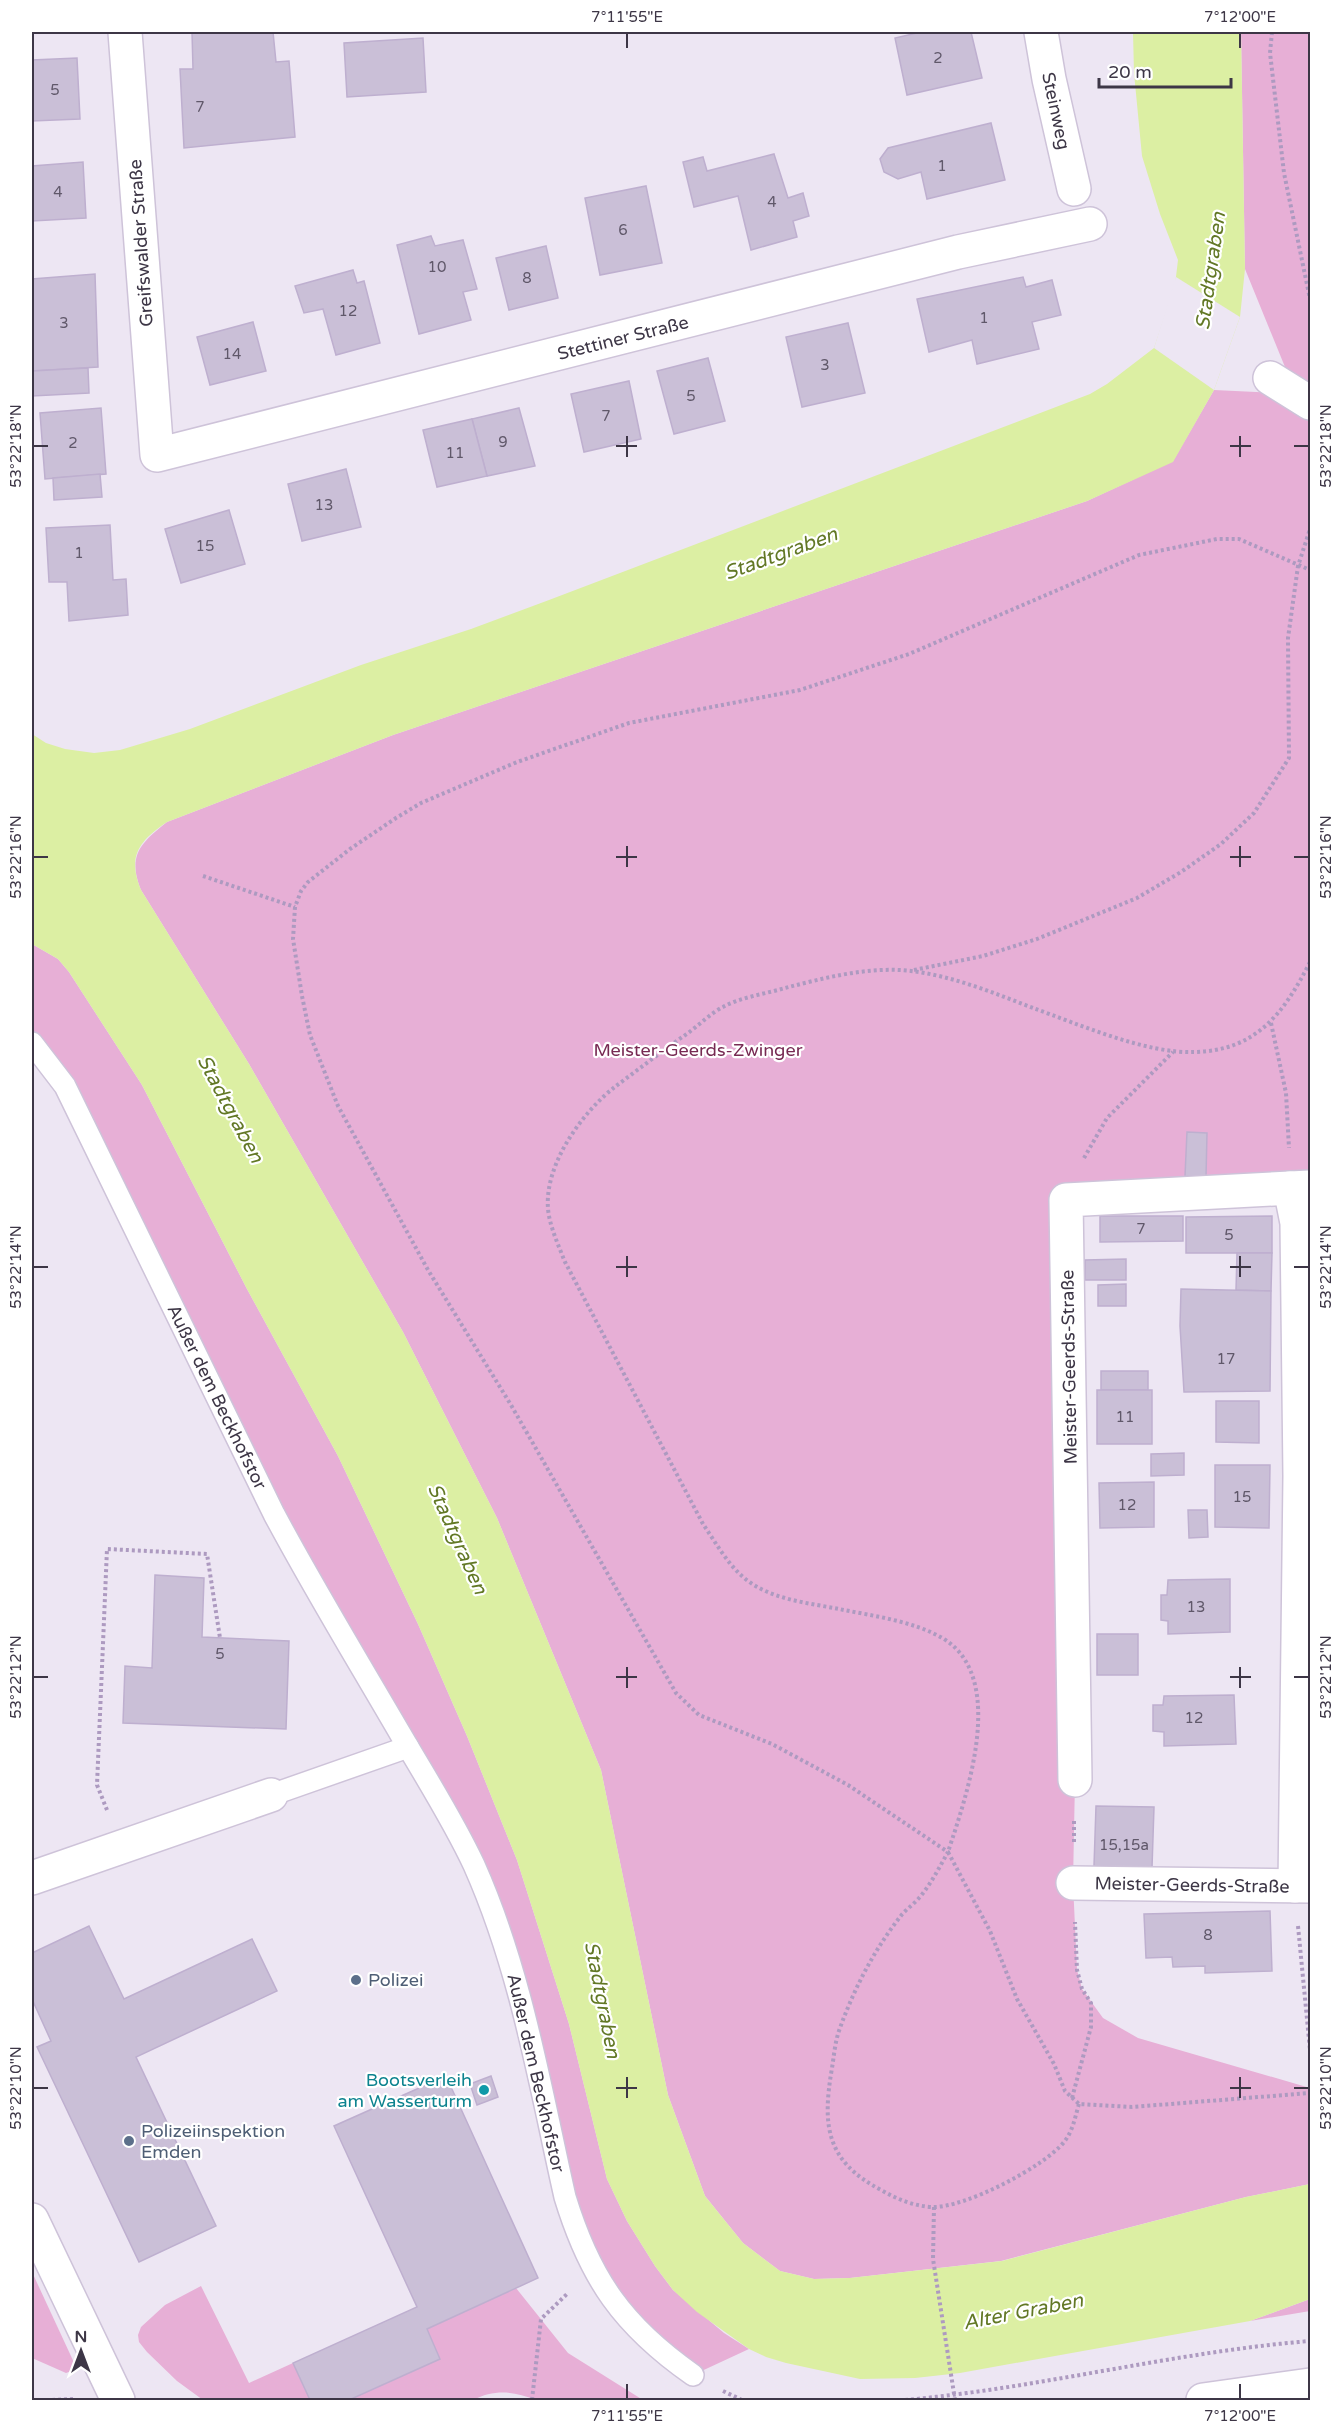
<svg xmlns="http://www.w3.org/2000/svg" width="1342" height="2432" viewBox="0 0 1342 2432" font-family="'Varela Round',sans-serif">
<rect width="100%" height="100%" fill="#ede6f3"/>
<g fill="#e7afd6">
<path d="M 1241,32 L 1310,32 L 1310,1187 L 1066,1200 L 1075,1780 L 1073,1883 L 1077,1970 L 1082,1989 L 1103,2018 L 1138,2038 L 1310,2088 L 1310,2184 L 1246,2197 L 1001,2261 L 850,2278 L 814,2279 L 780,2271 L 743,2243 L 705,2196 L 668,2095 L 601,1770 L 497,1518 L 403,1332 L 249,1064 L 141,890 C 127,855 141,843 167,822 L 393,735 L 1087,501 L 1173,461 L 1214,390 L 1296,394 L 1245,269 Z"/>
<path d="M 32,944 L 58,959 L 69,972 L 142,1085 L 247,1289 L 338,1456 L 418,1624 L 467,1736 L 517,1860 L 569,2024 L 607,2179 L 627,2221 L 655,2266 L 673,2290 L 724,2333 L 749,2349 L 693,2375 L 592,2270 L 497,1922 L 32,1043 Z"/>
<path d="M 32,2272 L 77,2369 L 66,2373 L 32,2358 Z"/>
<path d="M 201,2286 L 249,2383 L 293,2363 L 310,2400 L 203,2400 L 177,2381 L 147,2352 L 139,2342 L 138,2335 L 141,2327 L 165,2305 Z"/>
<path d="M 516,2288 L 568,2353 L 643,2400 L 535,2400 C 515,2391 494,2389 473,2400 L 349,2400 L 440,2359 L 427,2329 Z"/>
<path d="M 1310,2299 L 1310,2311 L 1250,2321 Z"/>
</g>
<path fill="#dcefa3" d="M 1133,32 L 1241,32 L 1245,269 L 1240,317 L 1214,390 L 1173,462 L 1087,501 L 393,735 L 167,822 C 139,841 127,856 141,890 L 249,1064 L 403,1332 L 497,1518 L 601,1770 L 668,2095 L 705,2196 L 743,2243 L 780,2271 L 814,2279 L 850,2278 L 1002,2261 L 1246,2197 L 1310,2184 L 1310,2299 L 1250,2321 L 960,2373 L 915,2378 L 860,2379 L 786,2363 L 766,2357 L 749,2349 L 697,2312 L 673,2290 L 655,2266 L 627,2221 L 607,2179 L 569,2024 L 517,1860 L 467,1736 L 418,1624 L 338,1456 L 247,1289 L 142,1085 L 69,972 L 58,959 L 32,944 L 32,734 L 46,743 L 65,749 L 94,753 L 120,750 L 190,729 L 361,665 L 471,629 L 549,600 L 1090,394 L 1107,384 L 1154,348 L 1175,285 L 1178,260 L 1160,214 L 1142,156 L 1134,73 Z"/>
<path fill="#ede6f3" d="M 1176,277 L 1240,317 L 1214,390 L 1154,348 Z"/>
<g fill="#cabfd7" stroke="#beafcf" stroke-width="1.5">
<path d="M 192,32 L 273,32 L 276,62 L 289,61 L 295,137 L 184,148 L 180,69 L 193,69 Z"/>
<path d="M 921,32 L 971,32 L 982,78 L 907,95 L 895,38 Z"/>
<path d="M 423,38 L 426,92 L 347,97 L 344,43 Z"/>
<path d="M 77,58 L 80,119 L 32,121 L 32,60 Z"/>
<path d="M 991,123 L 1005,180 L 927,199 L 921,172 L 898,179 L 884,172 L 880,159 L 888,148 Z"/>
<path d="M 774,154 L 788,198 L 803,193 L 809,216 L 793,221 L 797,237 L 751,250 L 738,196 L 694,207 L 683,162 L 703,157 L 707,171 Z"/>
<path d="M 83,162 L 86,218 L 32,221 L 32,166 Z"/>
<path d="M 646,186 L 662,263 L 600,275 L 585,198 Z"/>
<path d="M 431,236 L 435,246 L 463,240 L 477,289 L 463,292 L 471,320 L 419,334 L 397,245 Z"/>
<path d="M 546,246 L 558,298 L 509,310 L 496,258 Z"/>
<path d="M 353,270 L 357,283 L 364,281 L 380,343 L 336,355 L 323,309 L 304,313 L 295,286 Z"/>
<path d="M 95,274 L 98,367 L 32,371 L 32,279 Z"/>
<path d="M 1023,277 L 1026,287 L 1052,280 L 1061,315 L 1032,322 L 1039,349 L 977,364 L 972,340 L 929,352 L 917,299 Z"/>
<path d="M 253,322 L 266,371 L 210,385 L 197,337 Z"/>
<path d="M 848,323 L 865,393 L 802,407 L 786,337 Z"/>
<path d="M 708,358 L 725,421 L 674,434 L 657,371 Z"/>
<path d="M 88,368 L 89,393 L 32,396 L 32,371 Z"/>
<path d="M 629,381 L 641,439 L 584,452 L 571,394 Z"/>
<path d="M 101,408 L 106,474 L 45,479 L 40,413 Z"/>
<path d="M 519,408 L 535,466 L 487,476 L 472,419 Z"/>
<path d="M 472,419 L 487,476 L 437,487 L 423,430 Z"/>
<path d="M 346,469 L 361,527 L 302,541 L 288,484 Z"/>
<path d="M 100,474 L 102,497 L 54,500 L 53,478 Z"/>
<path d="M 229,510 L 245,564 L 181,583 L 165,529 Z"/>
<path d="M 110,525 L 113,580 L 126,579 L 128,615 L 69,621 L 67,582 L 49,582 L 46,528 Z"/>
<path d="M 1187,1132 L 1207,1133 L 1206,1177 L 1185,1176 Z"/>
<path d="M 1100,1216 L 1183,1216 L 1183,1241 L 1100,1242 Z"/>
<path d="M 1272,1216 L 1272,1253 L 1186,1253 L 1186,1217 Z"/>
<path d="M 1237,1253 L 1272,1253 L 1271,1291 L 1236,1290 Z"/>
<path d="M 1126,1259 L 1126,1280 L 1085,1280 L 1085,1260 Z"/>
<path d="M 1126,1284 L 1126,1306 L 1098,1306 L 1098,1285 Z"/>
<path d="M 1181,1289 L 1271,1291 L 1270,1391 L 1184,1392 L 1180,1326 Z"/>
<rect x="1101" y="1371" width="47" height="19"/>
<rect x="1097" y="1390" width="55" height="54"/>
<path d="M 1216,1401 L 1259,1401 L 1259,1443 L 1216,1442 Z"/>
<path d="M 1184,1453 L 1184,1475 L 1151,1476 L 1151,1454 Z"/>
<path d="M 1215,1465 L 1270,1465 L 1269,1528 L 1215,1527 Z"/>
<path d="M 1154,1482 L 1154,1527 L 1100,1528 L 1099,1483 Z"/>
<path d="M 1188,1510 L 1207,1510 L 1208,1537 L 1189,1538 Z"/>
<path d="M 155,1575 L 204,1578 L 202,1637 L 289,1641 L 286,1729 L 123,1723 L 125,1666 L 152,1668 Z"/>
<path d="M 1230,1579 L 1230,1632 L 1168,1634 L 1168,1621 L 1161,1620 L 1161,1595 L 1167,1595 L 1168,1580 Z"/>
<rect x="1097" y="1634" width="41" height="41"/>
<path d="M 1234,1695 L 1236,1744 L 1164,1746 L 1164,1732 L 1153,1731 L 1153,1705 L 1163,1705 L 1164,1696 Z"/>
<path d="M 1096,1806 L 1154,1807 L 1152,1868 L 1094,1866 Z"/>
<path d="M 1270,1911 L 1272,1971 L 1205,1973 L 1205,1966 L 1173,1967 L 1172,1957 L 1146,1958 L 1144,1914 Z"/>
<path d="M 89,1926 L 124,1999 L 252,1939 L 277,1991 L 136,2057 L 216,2226 L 139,2262 L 37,2047 L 51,2041 L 32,1999 L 32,1953 Z"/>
<path d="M 446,2076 L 538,2278 L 427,2329 L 440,2359 L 349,2400 L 310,2400 L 293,2363 L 417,2307 L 334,2126 Z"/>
<path d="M 491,2076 L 498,2097 L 477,2105 L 470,2084 Z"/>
</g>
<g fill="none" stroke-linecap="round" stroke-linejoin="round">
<defs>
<g id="service">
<path d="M 32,1043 L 65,1086 L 274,1514 C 314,1589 358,1661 401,1735 C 426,1778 453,1820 474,1865 C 521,1970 540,2086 565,2197 C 590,2279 623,2326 693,2375"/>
<path d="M 271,1795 L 408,1747"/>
</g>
<g id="minor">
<path d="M 125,32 L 157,455 L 958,252 L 1090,224"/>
<path d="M 1290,1188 L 1297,1223 L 1300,1476 L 1295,1886"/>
<path d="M 1075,1780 L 1066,1200 L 1310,1187"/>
<path d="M 32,1878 L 271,1795"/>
<path d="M 1073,1883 L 1310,1886"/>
<path d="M 32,2220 L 118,2400"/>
</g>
<g id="tertiary">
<path d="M 1041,32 L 1049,79 L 1074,189"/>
<path d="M 1270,378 L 1310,403"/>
<path d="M 1203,2400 L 1310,2385"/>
</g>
</defs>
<use href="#service" stroke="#cec3d9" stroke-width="24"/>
<use href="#minor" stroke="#cec3d9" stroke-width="36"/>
<use href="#tertiary" stroke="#cec3d9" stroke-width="36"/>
<g stroke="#ad9ac0" stroke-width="4" stroke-dasharray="3 3" stroke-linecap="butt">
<path d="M 1272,32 L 1270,53 L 1284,173 L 1310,299"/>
<path d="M 203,876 L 295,907"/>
<path d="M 1310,962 C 1284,1013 1256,1051 1194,1052 C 1147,1054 1078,1024 1033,1008 C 994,993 953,976 911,971 C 869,966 824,978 785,988 C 765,994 741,997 723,1007 C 711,1013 699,1025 688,1033 C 664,1050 640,1068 616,1086 C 582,1112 540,1169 549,1216 C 552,1231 559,1247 565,1262 L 703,1524 C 716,1543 729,1567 748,1581 C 774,1600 809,1603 839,1609 C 873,1616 914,1621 944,1639 C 1008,1679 966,1797 948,1852 L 990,1931 L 1017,1999 L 1054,2064 L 1065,2091 L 1079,2104 L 1132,2107 L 1310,2093"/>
<path d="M 914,970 L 983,956 L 1037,939 L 1137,898 L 1181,872 L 1221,844 L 1254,813 L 1289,758 L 1288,638 L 1298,566 L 1310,529"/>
<path d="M 1271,1023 L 1286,1093 L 1289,1148"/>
<path d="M 1084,1158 L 1107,1118 L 1173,1052"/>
<path d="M 107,1810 L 97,1785 L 107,1549 L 207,1554 L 220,1638"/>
<path d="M 1074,1842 L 1074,1820"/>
<path d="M 1298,1926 L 1310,2050"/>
<path d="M 1072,2098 L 1091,2027 L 1091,2003 L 1082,1989 L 1077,1970 L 1075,1922"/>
<path d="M 1079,2104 C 1075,2117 1073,2131 1064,2142 C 1044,2167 965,2208 932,2207 C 913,2206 897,2199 881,2190 C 826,2161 822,2126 832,2068 C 834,2056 835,2041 840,2028 C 854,1989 874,1950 900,1917 C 905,1910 913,1905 919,1898 C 931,1884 939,1868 948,1852 L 848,1785 L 772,1744 L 699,1715 L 676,1693 L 511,1405 L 428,1270 L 338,1106 L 310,1035 L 302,996 L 293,939 L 295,907 L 301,891 L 308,882 L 350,849 L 396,818 L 421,803 L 517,762 L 629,723 L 800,690 L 909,654 L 1139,555 L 1217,539 L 1239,539 L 1310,570"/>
<path d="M 934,2207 L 933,2259 L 955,2400"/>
<path d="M 723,2391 L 742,2400"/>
<path d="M 52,2400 L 75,2399"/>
<path d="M 503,2400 L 507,2400"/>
<path d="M 532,2400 L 541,2319 L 568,2293"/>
<path d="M 905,2400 C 1041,2388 1174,2352 1310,2341"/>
</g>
<use href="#service" stroke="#fff" stroke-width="21"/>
<use href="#minor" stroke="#fff" stroke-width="33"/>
<use href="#tertiary" stroke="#fff" stroke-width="33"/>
</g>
<path fill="none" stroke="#3d3646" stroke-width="2" d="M 627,33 L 627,48M 1240,33 L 1240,48M 627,436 L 627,457M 1240,436 L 1240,457M 33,446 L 48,446M 616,446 L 637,446M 1230,446 L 1251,446M 1294,446 L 1309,446M 627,846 L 627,867M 1240,846 L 1240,867M 33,857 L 48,857M 616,857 L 637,857M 1230,857 L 1251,857M 1294,857 L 1309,857M 627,1256 L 627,1277M 1240,1256 L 1240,1277M 33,1267 L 48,1267M 616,1267 L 637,1267M 1230,1267 L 1251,1267M 1294,1267 L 1309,1267M 627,1667 L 627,1688M 1240,1667 L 1240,1688M 33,1677 L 48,1677M 616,1677 L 637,1677M 1230,1677 L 1251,1677M 1294,1677 L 1309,1677M 627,2077 L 627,2098M 1240,2077 L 1240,2098M 33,2088 L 48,2088M 616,2088 L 637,2088M 1230,2088 L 1251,2088M 1294,2088 L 1309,2088M 627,2384 L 627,2399M 1240,2384 L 1240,2399"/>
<g fill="#5c6f8a" stroke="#fff" stroke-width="2">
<circle cx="356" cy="1980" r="6"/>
<circle cx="129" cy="2141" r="6"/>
</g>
<circle fill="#0f9aa8" stroke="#fff" stroke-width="2" cx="484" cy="2090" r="6"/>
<g text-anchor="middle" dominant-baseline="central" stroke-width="4.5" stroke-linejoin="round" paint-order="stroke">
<g font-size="15" fill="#60586a">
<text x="938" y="58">2</text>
<text x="55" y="90">5</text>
<text x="200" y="107">7</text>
<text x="942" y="166">1</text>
<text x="58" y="192">4</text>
<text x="772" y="202">4</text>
<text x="623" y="230">6</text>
<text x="437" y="267">10</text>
<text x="527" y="278">8</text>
<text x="348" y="311">12</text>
<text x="984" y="318">1</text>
<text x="64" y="323">3</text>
<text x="232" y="354">14</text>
<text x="825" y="365">3</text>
<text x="691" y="396">5</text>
<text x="606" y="416">7</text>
<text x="503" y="442">9</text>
<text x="73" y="443">2</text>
<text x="455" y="453">11</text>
<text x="324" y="505">13</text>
<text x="205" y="546">15</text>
<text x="79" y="553">1</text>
<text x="1141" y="1229">7</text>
<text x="1229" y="1235">5</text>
<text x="1226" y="1359">17</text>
<text x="1125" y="1417">11</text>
<text x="1242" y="1497">15</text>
<text x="1127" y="1505">12</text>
<text x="1196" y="1607">13</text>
<text x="220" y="1654">5</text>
<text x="1194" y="1718">12</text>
<text x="1124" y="1845">15,15a</text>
<text x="1208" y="1935">8</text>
</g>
<g font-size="18" fill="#3d3646" stroke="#fff">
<text transform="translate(1056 111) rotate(78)">Steinweg</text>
<text transform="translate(141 243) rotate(-94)">Greifswalder Straße</text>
<text transform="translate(623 338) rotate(-14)">Stettiner Straße</text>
<text transform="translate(1069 1367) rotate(-91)">Meister-Geerds-Straße</text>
<text transform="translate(217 1397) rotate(64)">Außer dem Beckhofstor</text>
<text transform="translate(1192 1885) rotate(1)">Meister-Geerds-Straße</text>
<text transform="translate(536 2073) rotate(77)">Außer dem Beckhofstor</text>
</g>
<g font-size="18" fill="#772a53" stroke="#fff">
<text x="698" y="1050">Meister-Geerds-Zwinger</text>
</g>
<g font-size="18" fill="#4e5e75" stroke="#fff" text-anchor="start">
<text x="368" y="1980">Polizei</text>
<text x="141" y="2131">Polizeiinspektion<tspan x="141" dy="21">Emden</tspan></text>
</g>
<g font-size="18" fill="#0d838f" stroke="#fff" text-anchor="end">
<text x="472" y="2080">Bootsverleih<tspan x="472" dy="21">am Wasserturm</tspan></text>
</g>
<g font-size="20" font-style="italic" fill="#627825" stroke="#fff">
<text transform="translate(1211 271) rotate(-82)">Stadtgraben</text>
<text transform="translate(781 554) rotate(-20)">Stadtgraben</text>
<text transform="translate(230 1109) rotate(62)">Stadtgraben</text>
<text transform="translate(457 1539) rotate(66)">Stadtgraben</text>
<text transform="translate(602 2000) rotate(79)">Stadtgraben</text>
<text transform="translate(1023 2312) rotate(-11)">Alter Graben</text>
</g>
</g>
<rect width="1342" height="2432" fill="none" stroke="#ffffff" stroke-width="66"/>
<g transform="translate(81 2351)" stroke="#ffffff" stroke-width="4.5" paint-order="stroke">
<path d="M0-4.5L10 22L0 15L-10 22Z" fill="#3d3646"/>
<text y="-9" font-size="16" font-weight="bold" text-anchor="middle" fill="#3d3646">N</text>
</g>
<path d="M1099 78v9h132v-9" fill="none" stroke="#3d3646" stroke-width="3"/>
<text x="1108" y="78" font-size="18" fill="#3d3646" stroke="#ffffff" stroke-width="4.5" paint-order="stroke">20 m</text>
<rect x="33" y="33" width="1276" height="2366" fill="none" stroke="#3d3646" stroke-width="2"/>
<g font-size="15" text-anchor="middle" fill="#3d3646">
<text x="627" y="22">7°11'55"E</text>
<text x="1240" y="22">7°12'00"E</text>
<text transform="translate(16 446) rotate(-90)" y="5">53°22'18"N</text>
<text transform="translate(1326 446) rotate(-90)" y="5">53°22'18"N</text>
<text transform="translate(16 857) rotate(-90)" y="5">53°22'16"N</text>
<text transform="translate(1326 857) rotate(-90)" y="5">53°22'16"N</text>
<text transform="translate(16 1267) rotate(-90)" y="5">53°22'14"N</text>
<text transform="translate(1326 1267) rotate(-90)" y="5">53°22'14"N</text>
<text transform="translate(16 1677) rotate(-90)" y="5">53°22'12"N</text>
<text transform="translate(1326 1677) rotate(-90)" y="5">53°22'12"N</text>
<text transform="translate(16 2088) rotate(-90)" y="5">53°22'10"N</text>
<text transform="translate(1326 2088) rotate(-90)" y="5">53°22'10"N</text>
<text x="627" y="2421">7°11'55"E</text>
<text x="1240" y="2421">7°12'00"E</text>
</g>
</svg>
